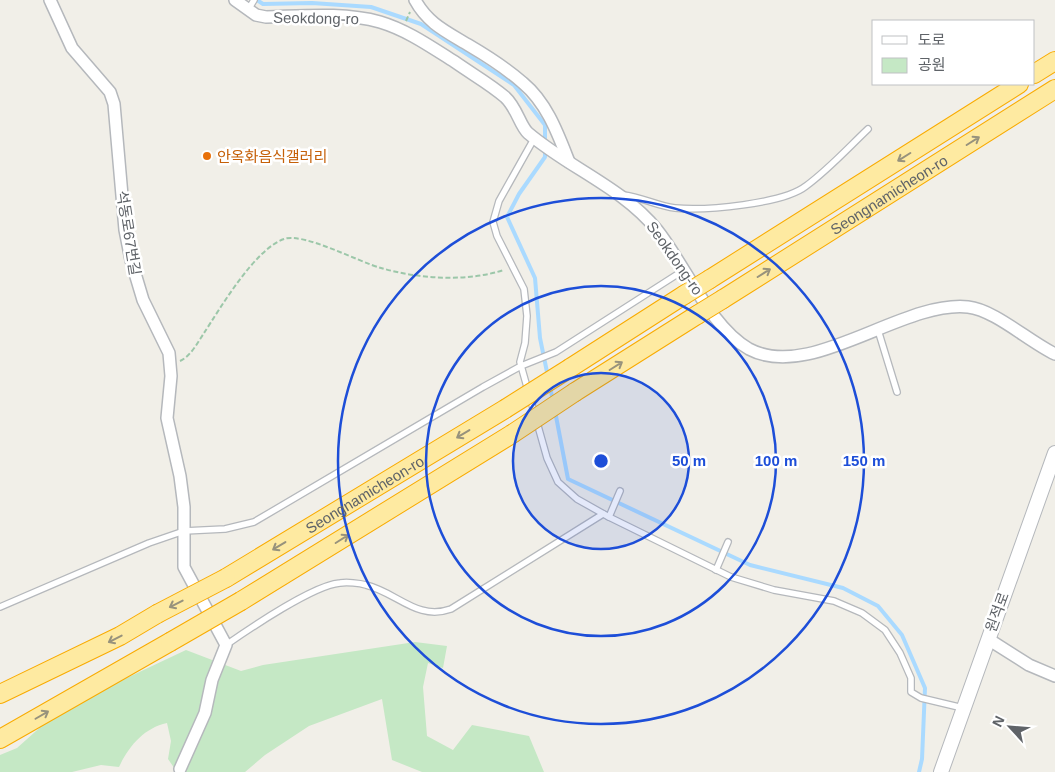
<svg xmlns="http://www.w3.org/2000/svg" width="1055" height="772" viewBox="0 0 1055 772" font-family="Arial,'Noto Sans KR',sans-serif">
<rect width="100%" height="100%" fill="#f1efe8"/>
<path fill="#c5e8c5" d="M 415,642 L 447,646 L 443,668 L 428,663 L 423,687 L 427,736 L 453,750 L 472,725 L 529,736 L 544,772 L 422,772 L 392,760 L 382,699 L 309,726 L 265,755 L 245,772 L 177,772 L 168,759 L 171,741 L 167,723 C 144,728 129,746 119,767 L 101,765 L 72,772 L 0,772 L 0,755 L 17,748 L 45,723 L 82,699 L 186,650 L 241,671 L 263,665 Z"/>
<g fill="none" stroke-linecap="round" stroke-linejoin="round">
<g stroke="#aadaff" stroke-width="4">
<path d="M 257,0 L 263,4 L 312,3 L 371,7 L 421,24 L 514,85 L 545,125 L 545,142"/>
<path d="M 545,149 L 545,157 L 519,194 L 507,217 L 535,278 L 540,338 L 548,377"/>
<path d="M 550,386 L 553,402"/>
<path d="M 555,411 L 568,479 L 750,565 L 843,588 L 878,606 L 902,635 L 925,688 L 922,759 L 919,772"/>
</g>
<defs>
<g id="service">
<path d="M 248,10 L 254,0"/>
<path d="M 535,137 L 499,201 L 493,222 L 497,236 L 524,289 L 527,316 L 525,343 L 520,362 L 547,458 L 558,482 L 577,499 L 609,517 L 731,577 L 774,590 L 834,601 L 862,613 L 885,630 L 900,653 L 911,678 L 911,692 L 921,698 L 963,708"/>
<path d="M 623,195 C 642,197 657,206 675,208 C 705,211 783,204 806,186 C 828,170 848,148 868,129"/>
<path d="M 878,330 L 897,392"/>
<path d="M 609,517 L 620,491"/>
<path d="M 716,570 L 728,542"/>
<path d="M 0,607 L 149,543 L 184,531 L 225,529 L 254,522 L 483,387 L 521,366 L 556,352 L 684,270"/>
<path d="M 226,645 C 249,629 314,585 340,583 C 347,582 359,583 366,585 C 398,593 417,621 451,609 L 603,514"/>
</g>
<g id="minor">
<path d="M 50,0 L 72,48 L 110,92 L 114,104 L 125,230 L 131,260 L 143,300 L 169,353 L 171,376 L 167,418 L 180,476 L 184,507 L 184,567 L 226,645 L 212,680 L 205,713 L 180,769"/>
<path d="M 235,0 L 256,15 L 266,17 C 303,16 344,12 380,22 C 407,30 431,47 455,62 C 472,74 490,84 505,97 C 517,108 520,126 528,133 C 569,168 622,187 657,230 C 685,265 710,327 749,349 C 811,382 902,300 968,307 C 995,310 1028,341 1055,354"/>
<path d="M 415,0 C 428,24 447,32 470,46 C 487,56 507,69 523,83 C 547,103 558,134 569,162"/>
<path d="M 988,639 L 1029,665 L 1055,676"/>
</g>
<path id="tertiary" d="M 941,772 L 1055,453"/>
<g id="trunk">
<path d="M 1034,74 L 1055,61"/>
<path d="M 710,279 L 1019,84"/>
<path id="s1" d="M 723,299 L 1055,89"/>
<path d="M 570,368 L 684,295"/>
<path d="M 575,392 L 697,315"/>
<path id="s2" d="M 226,578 L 505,409"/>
<path d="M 241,601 L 512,434"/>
<path d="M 0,694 L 120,636 L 157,614"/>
<path d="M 0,739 L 170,642"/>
</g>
</defs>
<use href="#service" stroke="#b5b8bc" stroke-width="8"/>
<use href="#minor" stroke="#b5b8bc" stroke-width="14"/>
<use href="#tertiary" stroke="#b5b8bc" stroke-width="16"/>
<use href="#trunk" stroke="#f9ab00" stroke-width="20"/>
<g stroke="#9cc7a9" stroke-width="2" stroke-dasharray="5 2.5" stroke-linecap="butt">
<path d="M 406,21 L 410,12"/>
<path d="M 180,361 C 191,356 198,342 204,333 C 221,307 255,249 284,239 C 303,232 359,262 381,268 C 419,279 466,282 504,270"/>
</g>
<use href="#service" stroke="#fff" stroke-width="5.5"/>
<use href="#minor" stroke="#fff" stroke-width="11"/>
<use href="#tertiary" stroke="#fff" stroke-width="14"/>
<use href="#trunk" stroke="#feeaa1" stroke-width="18"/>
<defs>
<g id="trunk-bridge">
<path d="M 684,295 L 710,279"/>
<path d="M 697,315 L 723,299"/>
<path d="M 505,409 L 570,368"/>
<path d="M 512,434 L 575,392"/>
<path d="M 157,614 L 226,578"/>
<path d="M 170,642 L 241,601"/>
</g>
</defs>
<use href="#trunk-bridge" stroke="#f9ab00" stroke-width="20" stroke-linecap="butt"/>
<use href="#trunk-bridge" stroke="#feeaa1" stroke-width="18"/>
</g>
<defs><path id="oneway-shaft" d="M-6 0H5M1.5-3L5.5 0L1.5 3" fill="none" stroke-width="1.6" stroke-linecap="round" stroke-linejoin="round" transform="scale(1.25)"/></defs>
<g stroke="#97927c">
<use href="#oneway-shaft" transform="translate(973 141) rotate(-32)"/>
<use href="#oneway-shaft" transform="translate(904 157) rotate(148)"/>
<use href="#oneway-shaft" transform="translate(764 273) rotate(-32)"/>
<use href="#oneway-shaft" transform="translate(616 366) rotate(-32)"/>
<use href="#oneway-shaft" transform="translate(463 434) rotate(149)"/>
<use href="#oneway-shaft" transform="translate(342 539) rotate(-32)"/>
<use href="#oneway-shaft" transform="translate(279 546) rotate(149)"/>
<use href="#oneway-shaft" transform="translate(176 604) rotate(153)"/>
<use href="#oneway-shaft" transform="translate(115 639) rotate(153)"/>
<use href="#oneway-shaft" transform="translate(42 715) rotate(-30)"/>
</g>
<circle cx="601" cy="461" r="88" fill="#1d4ed8" fill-opacity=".12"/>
<g fill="none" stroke="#1d4ed8" stroke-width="2.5">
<circle cx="601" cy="461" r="88"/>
<circle cx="601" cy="461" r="175"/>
<circle cx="601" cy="461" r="263"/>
</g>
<circle fill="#e8710a" stroke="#fff" stroke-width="2" cx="207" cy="156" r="5"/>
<g text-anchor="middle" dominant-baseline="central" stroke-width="5" stroke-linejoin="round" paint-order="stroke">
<g font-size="15" fill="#5f6368" stroke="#fff">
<text transform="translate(316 18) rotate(1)">Seokdong-ro</text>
<text stroke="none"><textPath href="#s1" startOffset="196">Seongnamicheon-ro</textPath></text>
<text transform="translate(129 233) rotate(81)">석동로67번길</text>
<text transform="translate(675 258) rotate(55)">Seokdong-ro</text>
<text stroke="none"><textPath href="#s2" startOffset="162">Seongnamicheon-ro</textPath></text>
<text transform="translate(997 612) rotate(-70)">원적로</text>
</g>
<g font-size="15" fill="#c56008" stroke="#fff" text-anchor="start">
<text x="217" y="156">안옥화음식갤러리</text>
</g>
</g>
<circle cx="601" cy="461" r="8" fill="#1d4ed8" stroke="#fff" stroke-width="2.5"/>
<g font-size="15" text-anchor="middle" font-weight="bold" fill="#1d4ed8" stroke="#fff" stroke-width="5" stroke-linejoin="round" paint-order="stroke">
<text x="689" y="466">50 m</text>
<text x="776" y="466">100 m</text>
<text x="864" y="466">150 m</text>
</g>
<rect x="872" y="20" width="162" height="65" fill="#ffffff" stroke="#bfc1c3"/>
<rect x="882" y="36" width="25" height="8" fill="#ffffff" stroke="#bfc1c3"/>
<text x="918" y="45" font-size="15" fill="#5f6368">도로</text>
<rect x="882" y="58" width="25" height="15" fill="#c5e8c5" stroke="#bfc1c3"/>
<text x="918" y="70" font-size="15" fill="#5f6368">공원</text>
<g transform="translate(1010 727) rotate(296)" stroke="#ffffff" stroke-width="4" paint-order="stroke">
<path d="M0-4L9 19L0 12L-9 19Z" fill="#5f6368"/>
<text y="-8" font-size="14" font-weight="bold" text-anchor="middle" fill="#5f6368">N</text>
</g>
</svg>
